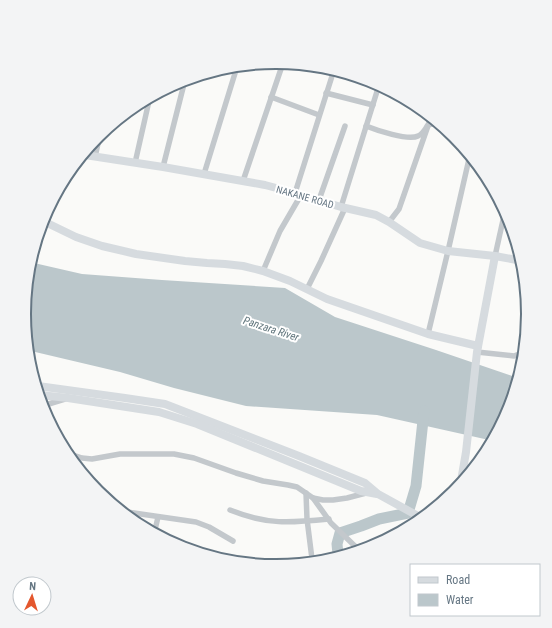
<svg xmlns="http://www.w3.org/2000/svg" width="552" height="628" viewBox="0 0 552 628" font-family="'Roboto Condensed',sans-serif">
<rect width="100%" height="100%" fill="#fafaf8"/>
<path fill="#bbc7cb" d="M 34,263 L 82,274 L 162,280 L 285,288 L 335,317 L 436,350 L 515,377 L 509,411 L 489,440 L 377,415 L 246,406 L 174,388 L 120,372 L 31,351 L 24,314 Z"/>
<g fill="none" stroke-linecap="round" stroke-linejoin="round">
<path stroke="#bbc7cb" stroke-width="11" d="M 338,554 L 337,544 L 340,533 L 361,526 L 379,519 L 408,513 L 416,486 L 424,411"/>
<g stroke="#c3c8cc" stroke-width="5.5">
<path d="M 326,93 L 373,105"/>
<path d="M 271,97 L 319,115"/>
<path d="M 366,126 C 376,130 408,141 418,136 C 423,134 425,129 428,125 L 435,123"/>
<path d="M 95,157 L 100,135"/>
<path d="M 135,163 L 149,101"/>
<path d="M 163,167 L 185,80"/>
<path d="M 204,174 L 236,70"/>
<path d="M 243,181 L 283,63"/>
<path d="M 295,193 L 333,73"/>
<path d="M 319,200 L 345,126"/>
<path d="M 341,207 L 379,85"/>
<path d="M 389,222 L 399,209 L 430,120"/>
<path d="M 495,256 L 505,211"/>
<path d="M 263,271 L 280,231 L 301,195"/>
<path d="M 307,289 L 321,261 L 345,208"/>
<path d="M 428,334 L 448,251 L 469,159"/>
<path d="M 477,352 L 514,356 L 519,354 L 521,351"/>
<path d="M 42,406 L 65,399"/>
<path d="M 73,455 L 82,458 L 92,459 L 120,454 L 174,454 L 194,458 L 236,473 L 263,481 L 288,485 L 297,487 L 313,498 L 323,500 L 333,500 L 347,498 L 366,493"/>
<path d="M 306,493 L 307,519 L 312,559"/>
<path d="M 313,498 L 331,523 L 359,550"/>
<path d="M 230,510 C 267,525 290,523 329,519"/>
<path d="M 127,512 L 196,522 L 209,527 L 233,541"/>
<path d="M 155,530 L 158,517"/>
</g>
<g stroke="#d6dbdf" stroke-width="8">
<path d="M 85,155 L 163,167 L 265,185 L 295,193 L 341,207 L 376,215 L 389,222 L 420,243 L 448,251 L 495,256 L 517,260"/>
<path d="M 43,221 L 76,237 L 102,246 L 136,254 L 185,261 L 207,263 L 225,264 L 243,266 L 263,271 L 290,281 L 327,299 L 428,334 L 478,346"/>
<path d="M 38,386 L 125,398 L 165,404 L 299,456 L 365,483 L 378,494 L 418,516"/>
<path d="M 40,395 L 68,398 L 159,412 L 197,424 L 361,491 L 377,494"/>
<path d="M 461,481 L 466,452 L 477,352 L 495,256"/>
</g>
</g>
<g text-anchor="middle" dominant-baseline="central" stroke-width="4" stroke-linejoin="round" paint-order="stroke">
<g font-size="10" fill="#657683" stroke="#fff">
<text transform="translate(305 197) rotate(16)">NAKANE ROAD</text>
</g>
<g font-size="11" font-style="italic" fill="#60757c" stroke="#fff">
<text transform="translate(271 329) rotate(18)">Panzara River</text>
</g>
</g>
<path d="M0 0H552V628H0ZM31 314a245 245 0 1 1 490 0a245 245 0 1 1-490 0Z" fill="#f3f4f5" fill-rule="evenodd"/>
<path fill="none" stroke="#657683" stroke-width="2" d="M31 314a245 245 0 1 1 490 0a245 245 0 1 1-490 0Z"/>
<rect x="410" y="564" width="130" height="52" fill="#ffffff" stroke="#c1c8cd"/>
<rect x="418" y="577" width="20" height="6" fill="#d6dbdf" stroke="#c1c8cd"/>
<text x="446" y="584" font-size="12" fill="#657683">Road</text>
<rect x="418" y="594" width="20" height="12" fill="#bbc7cb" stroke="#c1c8cd"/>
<text x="446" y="604" font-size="12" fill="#657683">Water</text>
<g transform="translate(32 596) rotate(4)"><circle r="19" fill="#ffffff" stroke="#c1c8cd"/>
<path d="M0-3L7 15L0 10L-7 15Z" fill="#e4572e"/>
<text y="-6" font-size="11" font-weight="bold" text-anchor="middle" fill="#657683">N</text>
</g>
</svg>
